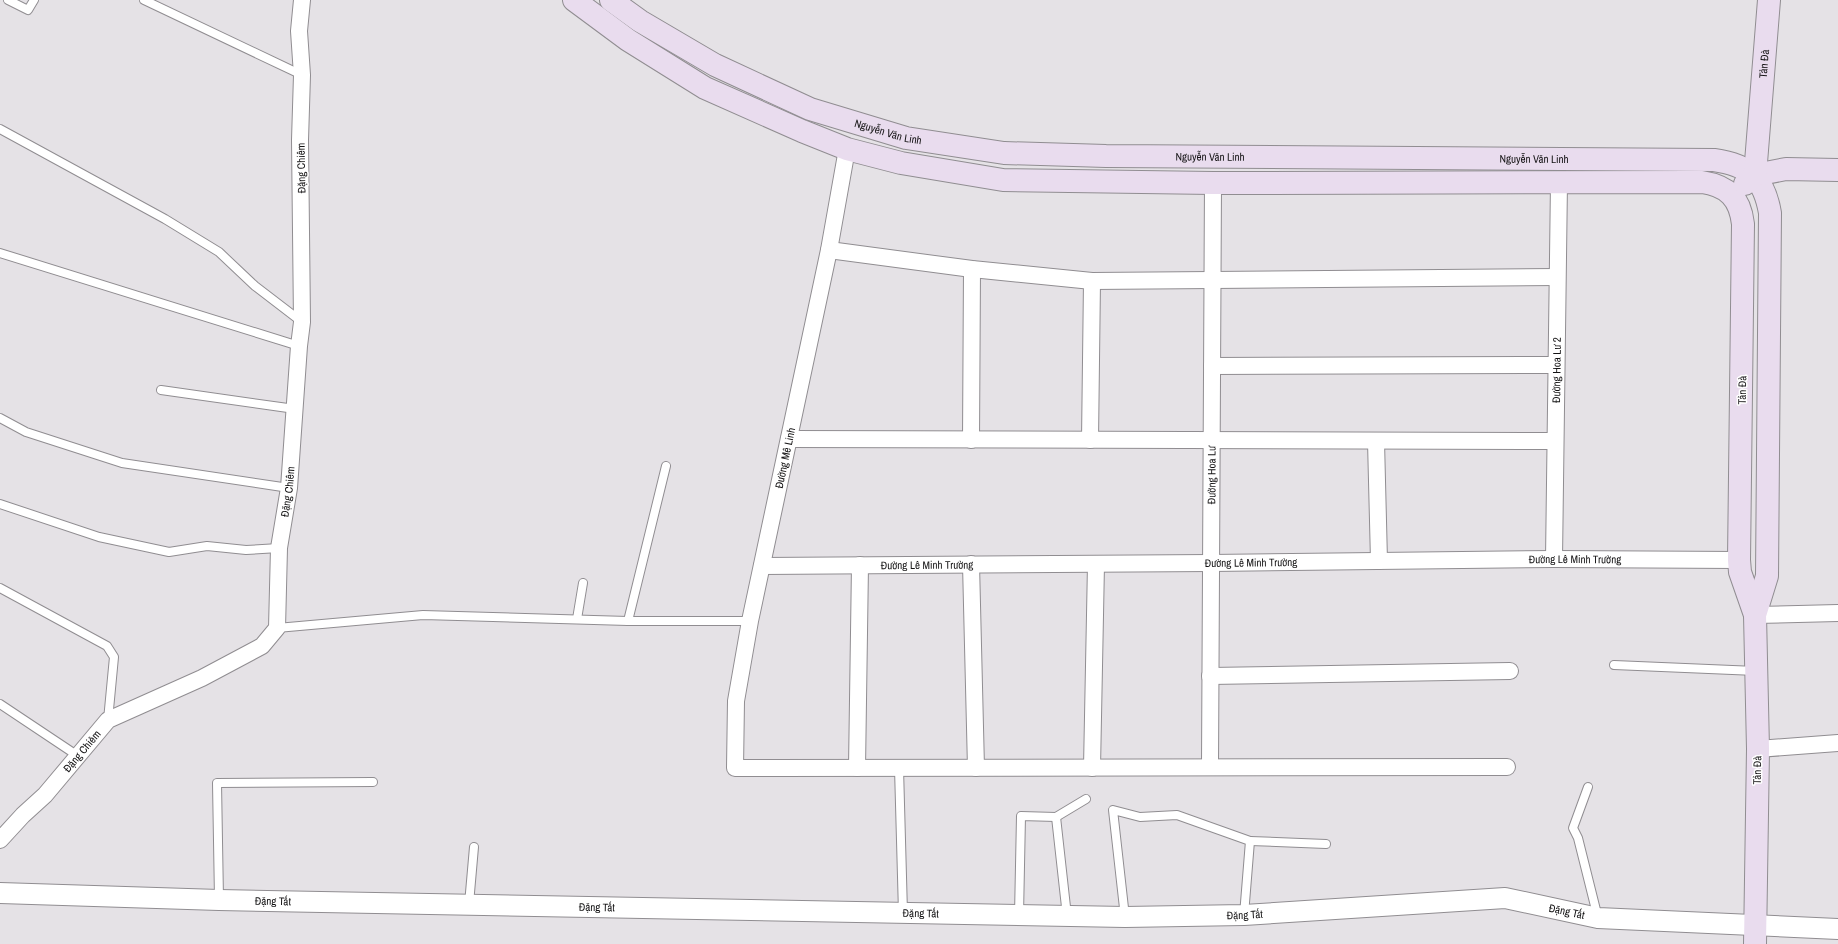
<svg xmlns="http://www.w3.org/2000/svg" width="1838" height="944" viewBox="0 0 1838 944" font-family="'Archivo Narrow',sans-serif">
<rect width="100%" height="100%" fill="#e5e2e6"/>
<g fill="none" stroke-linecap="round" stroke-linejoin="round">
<defs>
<g id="service">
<path d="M 8,0 L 28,10 L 34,0"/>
<path d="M 144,0 L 302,75"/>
<path d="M 0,129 L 165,219 L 219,252 L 255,286 L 302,322"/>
<path d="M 0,253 L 299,346"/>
<path d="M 161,390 L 295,409"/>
<path d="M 0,418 L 26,432 L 122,463 L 289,488"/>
<path d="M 0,504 L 99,537 L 169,552 L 207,546 L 246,550 L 279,548"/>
<path d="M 0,588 L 107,646 L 114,657 L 108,720"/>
<path d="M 577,619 L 583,583"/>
<path d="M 628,621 L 666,466"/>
<path d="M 277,628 L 423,615 L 628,621 L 750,621"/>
<path d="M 1614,665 L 1756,671"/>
<path d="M 0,704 L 78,756"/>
<path d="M 899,768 L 903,913"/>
<path d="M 1588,787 L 1573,828 L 1578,838 L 1598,918"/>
<path d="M 1056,817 L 1067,916"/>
<path d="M 1250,841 L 1326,844"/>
<path d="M 219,899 L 217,783 L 373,782"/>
<path d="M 469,904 L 474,847"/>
<path d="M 1019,915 L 1021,816 L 1056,817 L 1086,799"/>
<path d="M 1125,917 L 1113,810 L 1140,817 L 1177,815 L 1250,841 L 1244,915"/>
</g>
<g id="minor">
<path d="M 847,149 L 829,250 L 750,621 L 736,701 L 735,768 L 1507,767"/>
<path d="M 829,250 L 972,269 L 1092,281 L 1557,277"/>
<path d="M 1212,366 L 1556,365"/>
<path d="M 789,439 L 1555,441"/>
<path d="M 971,440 L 972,269"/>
<path d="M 1090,440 L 1092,281"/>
<path d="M 1376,441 L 1379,561"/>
<path id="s1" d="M 1554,559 L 1559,182"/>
<path d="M 971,564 L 976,768"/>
<path id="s2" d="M 762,566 L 1211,563 L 1554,559 L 1739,560"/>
<path d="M 1755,615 L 1838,613"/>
<path d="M 1210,676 L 1510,671"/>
<path d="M 1758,749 L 1838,743"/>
<path id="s3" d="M 1210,767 L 1213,183"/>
<path d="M 857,768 L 860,565"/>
<path d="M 1092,768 L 1096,564"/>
<path id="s4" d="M 0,840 L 23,815 L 45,795 L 108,720 L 202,678 L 262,646 L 277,628 L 279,548 L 289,488 L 299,346 L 302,322 L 300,140 L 302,75 L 299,31 L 302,0"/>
</g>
<g id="tertiary">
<path id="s5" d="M 0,893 L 219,900 L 1125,917 L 1244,915 L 1505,898 L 1598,918 L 1838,929"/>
</g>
<g id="secondary">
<path d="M 574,0 L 628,40 L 705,88 L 802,131 L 847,149 L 901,163 L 1003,180 L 1213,183 L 1702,182 C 1728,186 1740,198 1743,224 L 1739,560 L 1740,572 L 1755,615"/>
<path id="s6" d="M 611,0 L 640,21 L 715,65 L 810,109 L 906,138 L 1004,153 L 1106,156 L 1714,160 C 1749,165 1764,178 1770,213 L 1767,576 L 1755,615 L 1758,749 L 1755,944"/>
<path d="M 1755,175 L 1786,169 L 1838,170"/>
<path id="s7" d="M 1745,184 L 1755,175 L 1769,0"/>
</g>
</defs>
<use href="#service" stroke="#908d91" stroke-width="10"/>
<use href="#minor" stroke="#908d91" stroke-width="18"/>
<use href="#tertiary" stroke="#908d91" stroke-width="22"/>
<use href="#secondary" stroke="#908d91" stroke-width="24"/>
<use href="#service" stroke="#fff" stroke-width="8"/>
<use href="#minor" stroke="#fff" stroke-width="16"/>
<use href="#tertiary" stroke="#fff" stroke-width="20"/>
<use href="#secondary" stroke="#e9dcee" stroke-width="22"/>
</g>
<g text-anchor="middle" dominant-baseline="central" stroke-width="3" stroke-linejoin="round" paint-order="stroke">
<g font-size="11" fill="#131213" stroke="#fff">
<text stroke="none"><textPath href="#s7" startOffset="125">Tản Đà</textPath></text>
<text stroke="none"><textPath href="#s6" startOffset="309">Nguyễn Văn Linh</textPath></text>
<text stroke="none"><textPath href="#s6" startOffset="633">Nguyễn Văn Linh</textPath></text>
<text stroke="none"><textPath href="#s6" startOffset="957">Nguyễn Văn Linh</textPath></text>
<text transform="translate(301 168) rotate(-91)">Đặng Chiêm</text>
<text stroke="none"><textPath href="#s1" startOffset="189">Đường Hoa Lư 2</textPath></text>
<text transform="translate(1742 390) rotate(-89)">Tản Đà</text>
<text transform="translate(785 458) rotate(-78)">Đường Mê Linh</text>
<text stroke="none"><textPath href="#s3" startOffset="292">Đường Hoa Lư</textPath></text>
<text stroke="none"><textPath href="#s4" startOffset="493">Đặng Chiêm</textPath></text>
<text stroke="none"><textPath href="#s2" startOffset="813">Đường Lê Minh Trường</textPath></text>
<text stroke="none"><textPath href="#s2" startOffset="489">Đường Lê Minh Trường</textPath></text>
<text stroke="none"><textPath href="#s2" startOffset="165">Đường Lê Minh Trường</textPath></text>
<text stroke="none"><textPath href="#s4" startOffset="121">Đặng Chiêm</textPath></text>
<text transform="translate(1757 770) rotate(-89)">Tản Đà</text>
<text stroke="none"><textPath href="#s5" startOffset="273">Đặng Tất</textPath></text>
<text stroke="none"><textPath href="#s5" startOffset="597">Đặng Tất</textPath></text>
<text stroke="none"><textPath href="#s5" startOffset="1569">Đặng Tất</textPath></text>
<text stroke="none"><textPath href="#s5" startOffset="921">Đặng Tất</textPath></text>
<text stroke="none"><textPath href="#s5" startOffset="1245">Đặng Tất</textPath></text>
</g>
</g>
</svg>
